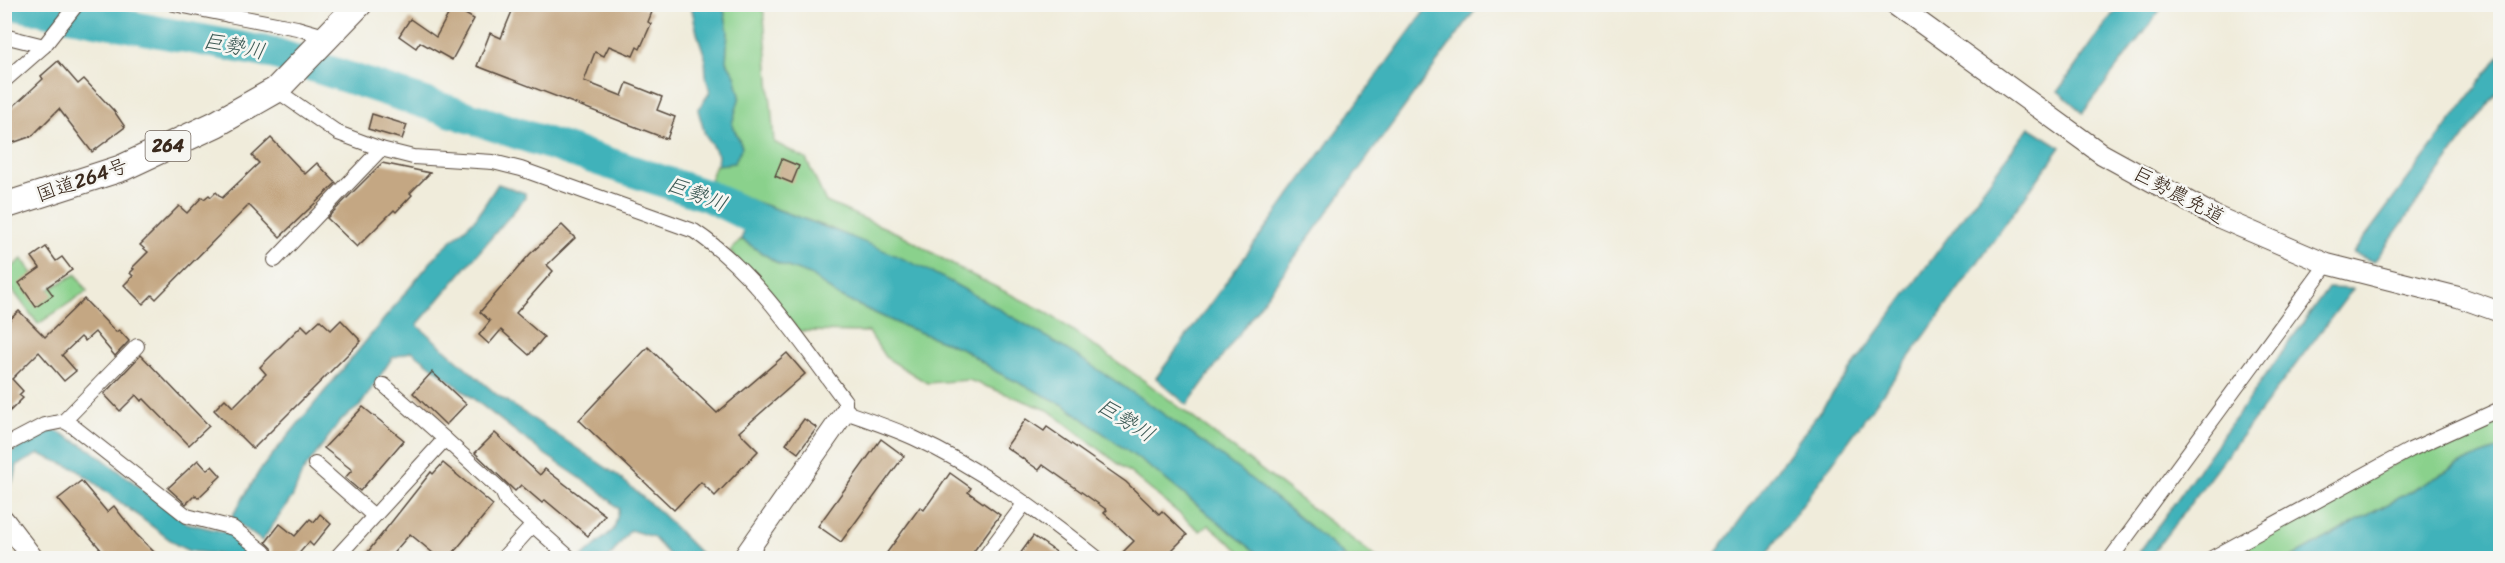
<svg xmlns="http://www.w3.org/2000/svg" width="2505" height="563" viewBox="0 0 2505 563" font-family="Sriracha,'Klee One',sans-serif">
<rect width="100%" height="100%" fill="#f6f6f2"/>
<filter id="ink" filterUnits="userSpaceOnUse"><feTurbulence type="fractalNoise" baseFrequency=".0167" numOctaves="2"/><feDisplacementMap in="SourceGraphic" scale="12" xChannelSelector="R" yChannelSelector="G"/><feConvolveMatrix kernelMatrix="1 2 1 2 8 2 1 2 1" color-interpolation-filters="sRGB"/></filter>
<filter id="wash" filterUnits="userSpaceOnUse"><feTurbulence type="fractalNoise" baseFrequency=".008" numOctaves="4" result="noise"/><feDisplacementMap in="SourceGraphic" scale="24" xChannelSelector="R" yChannelSelector="G"/><feGaussianBlur stdDeviation="1.35" result="paint"/><feColorMatrix in="noise" values="0 0 0 0 0 0 0 0 0 0 0 0 0 0 0 0 0 1.4 0 .05"/><feComposite in="paint" operator="in"/></filter>
<g filter="url(#wash)">
<rect width="100%" height="100%" fill="#f0ecdb"/>
<g fill="#8ad18c" stroke="#627e55" stroke-width="1.5">
<path d="M 723,5 L 763,5 L 774,142 L 806,159 L 826,202 L 906,237 L 958,268 L 1046,312 L 1146,382 L 1377,558 L 1347,558 L 1326,540 L 1034,330 L 947,281 L 830,228 L 756,202 L 710,181 L 715,165 L 734,163 L 742,147 L 732,123 L 740,96 L 735,75 L 726,61 L 728,31 Z"/>
<path d="M 741,239 L 779,264 L 810,274 L 838,296 L 901,325 L 963,349 L 997,372 L 1064,405 L 1155,471 L 1263,558 L 1248,558 L 1209,525 L 1200,531 L 1133,475 L 1048,410 L 969,380 L 927,383 L 885,357 L 869,332 L 799,331 L 730,251 Z"/>
<path d="M 22,259 L 46,291 L 76,274 L 87,291 L 38,324 L 5,280 L 5,273 Z"/>
<path d="M 2500,415 L 2500,449 L 2466,461 L 2290,558 L 2227,558 L 2410,455 Z"/>
</g>
<g fill="#41b2ba" stroke="#3e6e6c" stroke-width="1.5">
<path d="M 691,5 L 723,5 L 728,31 L 726,61 L 735,75 L 740,96 L 732,124 L 742,147 L 734,163 L 717,165 L 718,155 L 705,135 L 698,110 L 710,92 L 706,77 L 705,57 L 697,33 Z"/>
<path d="M 1429,5 L 1479,5 L 1187,405 L 1156,378 Z"/>
<path d="M 2119,5 L 2164,5 L 2083,113 L 2058,91 Z"/>
<path d="M 2500,55 L 2500,88 L 2374,262 L 2353,253 Z"/>
<path d="M 2029,127 L 2061,147 L 1764,558 L 1712,558 Z"/>
<path d="M 498,184 L 525,193 L 525,198 L 417,325 L 496,394 L 617,475 L 662,514 L 705,558 L 672,558 L 653,537 L 630,530 L 609,558 L 581,558 L 614,529 L 619,509 L 601,492 L 543,453 L 412,351 L 392,358 L 360,406 L 341,420 L 302,473 L 293,496 L 262,541 L 231,518 L 260,470 L 439,252 L 476,218 Z"/>
<path d="M 756,202 C 821,225 888,249 949,281 C 1092,358 1225,452 1347,558 L 1263,558 L 1155,471 L 1064,405 L 997,372 L 963,349 L 901,325 L 838,296 L 810,275 L 779,264 L 741,239 Z"/>
<path d="M 2328,288 L 2353,289 L 2149,558 L 2135,558 Z"/>
<path d="M 55,430 L 91,450 L 187,523 L 232,534 L 254,549 L 262,558 L 235,558 L 233,556 L 189,551 L 177,545 L 76,469 L 39,454 L 17,465 L 15,476 L 11,484 L 5,476 L 4,457 L 42,433 Z"/>
<path d="M 2500,449 L 2500,558 L 2290,558 L 2466,461 Z"/>
</g>
<g fill="none" stroke-linecap="round" stroke-linejoin="round">
<path stroke="#41b2ba" stroke-width="32" d="M 12,4 L 276,54 L 708,196 L 788,235"/>
</g>
<g id="blocks">
<g fill="#c4a783">
<path d="M 454,4 L 467,9 L 465,14 L 474,19 L 452,60 L 420,42 L 416,48 L 399,36 L 410,19 L 436,37 Z"/>
<path d="M 515,4 L 634,4 L 652,12 L 648,22 L 651,24 L 640,49 L 637,47 L 633,56 L 609,46 L 604,56 L 595,52 L 584,81 L 622,96 L 627,83 L 662,97 L 657,110 L 675,117 L 667,139 L 477,66 L 490,33 L 501,38 Z"/>
<path d="M 58,61 L 78,84 L 84,79 L 114,111 L 125,127 L 92,152 L 59,109 L 32,136 L 4,146 L 4,115 L 43,79 L 41,76 Z"/>
<path d="M 372,114 L 407,125 L 402,139 L 368,129 Z"/>
<path d="M 271,138 L 305,174 L 317,163 L 336,183 L 280,237 L 249,205 L 156,299 L 152,295 L 143,304 L 124,285 L 133,276 L 130,273 L 134,269 L 132,268 L 148,252 L 140,245 L 179,206 L 187,213 L 202,197 L 204,199 L 209,195 L 211,197 L 216,192 L 222,198 L 259,163 L 252,156 Z"/>
<path d="M 782,159 L 799,166 L 792,183 L 775,176 Z"/>
<path d="M 382,163 L 430,173 L 410,193 L 412,195 L 396,212 L 394,210 L 357,247 L 327,218 Z"/>
<path d="M 562,225 L 575,238 L 547,265 L 553,271 L 516,313 L 544,337 L 529,355 L 501,330 L 489,344 L 479,335 L 490,321 L 480,312 L 530,254 Z"/>
<path d="M 46,247 L 56,261 L 62,257 L 72,270 L 47,287 L 53,295 L 36,307 L 19,283 L 40,268 L 32,257 Z"/>
<path d="M 84,299 L 116,332 L 119,330 L 129,341 L 115,356 L 95,332 L 85,341 L 81,337 L 62,355 L 76,371 L 64,381 L 39,352 L 12,379 L 23,391 L 19,395 L 23,398 L 4,417 L 4,325 L 19,311 L 45,337 Z"/>
<path d="M 320,320 L 331,330 L 341,320 L 361,341 L 253,449 L 214,410 L 225,399 L 233,407 L 266,374 L 260,367 L 302,325 L 308,331 Z"/>
<path d="M 648,347 L 717,413 L 787,353 L 805,374 L 739,432 L 758,451 L 715,496 L 701,482 L 674,510 L 579,420 Z"/>
<path d="M 141,355 L 209,426 L 189,445 L 144,399 L 141,401 L 136,395 L 120,411 L 104,394 Z"/>
<path d="M 432,372 L 466,404 L 446,425 L 413,393 Z"/>
<path d="M 363,407 L 404,440 L 360,491 L 345,478 L 352,470 L 324,448 Z"/>
<path d="M 804,419 L 817,428 L 798,453 L 786,444 Z"/>
<path d="M 1026,419 L 1044,431 L 1047,427 L 1126,482 L 1159,514 L 1162,511 L 1187,535 L 1164,558 L 1117,558 L 1134,541 L 1104,513 L 1107,510 L 1043,465 L 1039,470 L 1006,447 Z"/>
<path d="M 495,433 L 540,475 L 545,469 L 605,515 L 588,536 L 545,500 L 542,503 L 521,485 L 515,491 L 475,453 Z"/>
<path d="M 881,439 L 904,456 L 841,542 L 818,526 Z"/>
<path d="M 198,460 L 207,470 L 212,466 L 221,476 L 198,498 L 195,495 L 186,504 L 168,488 Z"/>
<path d="M 443,463 L 493,505 L 449,558 L 439,558 L 410,534 L 389,558 L 363,558 L 431,472 L 433,474 Z"/>
<path d="M 950,473 L 971,488 L 968,492 L 1000,515 L 969,558 L 883,558 L 920,507 L 924,510 Z"/>
<path d="M 81,481 L 107,512 L 114,506 L 136,534 L 160,558 L 108,558 L 58,499 Z"/>
<path d="M 320,514 L 331,524 L 313,546 L 309,542 L 295,558 L 278,558 L 273,554 L 272,548 L 266,542 L 280,524 L 295,536 L 310,519 L 314,522 Z"/>
<path d="M 1033,536 L 1065,558 L 1017,558 Z"/>
</g>
</g>
</g>
<g filter="url(#ink)">
<use href="#blocks" fill-opacity="0" stroke="#56473a" stroke-width="1.5"/>
<g fill="none" stroke-linecap="round" stroke-linejoin="round">
<defs>
<g id="street">
<path d="M 174,4 L 229,15 L 236,4"/>
<path d="M 229,15 L 297,28 L 328,37"/>
<path d="M 4,36 L 44,46"/>
<path d="M 4,81 L 44,46 L 77,4"/>
<path d="M 276,90 L 338,133 L 381,149 L 413,157 L 493,162 L 521,169 L 694,231 C 757,273 800,342 845,401 L 845,412 C 868,420 892,428 914,438 C 980,468 1041,513 1097,558"/>
<path d="M 275,260 L 381,149"/>
<path d="M 384,385 L 445,439"/>
<path d="M 64,421 L 137,346"/>
<path d="M 4,446 L 44,425 L 64,421 L 74,427 L 187,516 L 233,528 L 264,552"/>
<path d="M 315,464 L 374,516"/>
<path d="M 336,558 L 445,439 L 502,491 L 507,502 L 570,558"/>
<path d="M 503,558 L 532,526"/>
<path d="M 984,558 L 1025,503"/>
<path d="M 2111,558 L 2327,264"/>
<path d="M 2212,558 L 2410,450 L 2500,409"/>
</g>
<g id="secondary">
<path d="M 1895,4 L 2102,154 L 2213,215 L 2327,264 L 2458,297 L 2500,312"/>
<path d="M 4,520 L 33,558"/>
<path d="M 743,558 L 845,412"/>
</g>
<path id="highway" d="M 4,206 L 122,168 L 216,124 L 276,90 L 359,4"/>
</defs>
<use href="#street" stroke="#56473a" stroke-width="16"/>
<use href="#secondary" stroke="#56473a" stroke-width="22"/>
<use href="#highway" stroke="#56473a" stroke-width="28"/>
<use href="#street" stroke="#fff" stroke-width="14"/>
<use href="#secondary" stroke="#fff" stroke-width="20"/>
<use href="#highway" stroke="#fff" stroke-width="26"/>
</g>
</g>
<g text-anchor="middle" dominant-baseline="central" stroke-width="5" stroke-linejoin="round" paint-order="stroke">
<rect fill="#f6f6f2" stroke="#73675e" stroke-width="1.5" x="145.5" y="131" width="45" height="30" rx="4.5"/>
<g font-size="18" font-weight="bold" fill="#3b2a1e">
<text x="168" y="146">264</text>
</g>
<g font-size="20" fill="#3b2a1e" stroke="#f6f6f2">
<text transform="translate(82 180) rotate(-19)">国道264号</text>
<text transform="translate(2179 195) rotate(28)">巨勢農免道</text>
</g>
<g font-size="21" font-style="italic" fill="#3d5a55" stroke="#f6f6f2">
<text transform="translate(234 46) rotate(11)">巨勢川</text>
<text transform="translate(697 194) rotate(21)">巨勢川</text>
<text transform="translate(1126 420) rotate(32)">巨勢川</text>
</g>
</g>
<rect width="2505" height="563" fill="none" stroke="#f6f6f2" stroke-width="24"/>
</svg>
